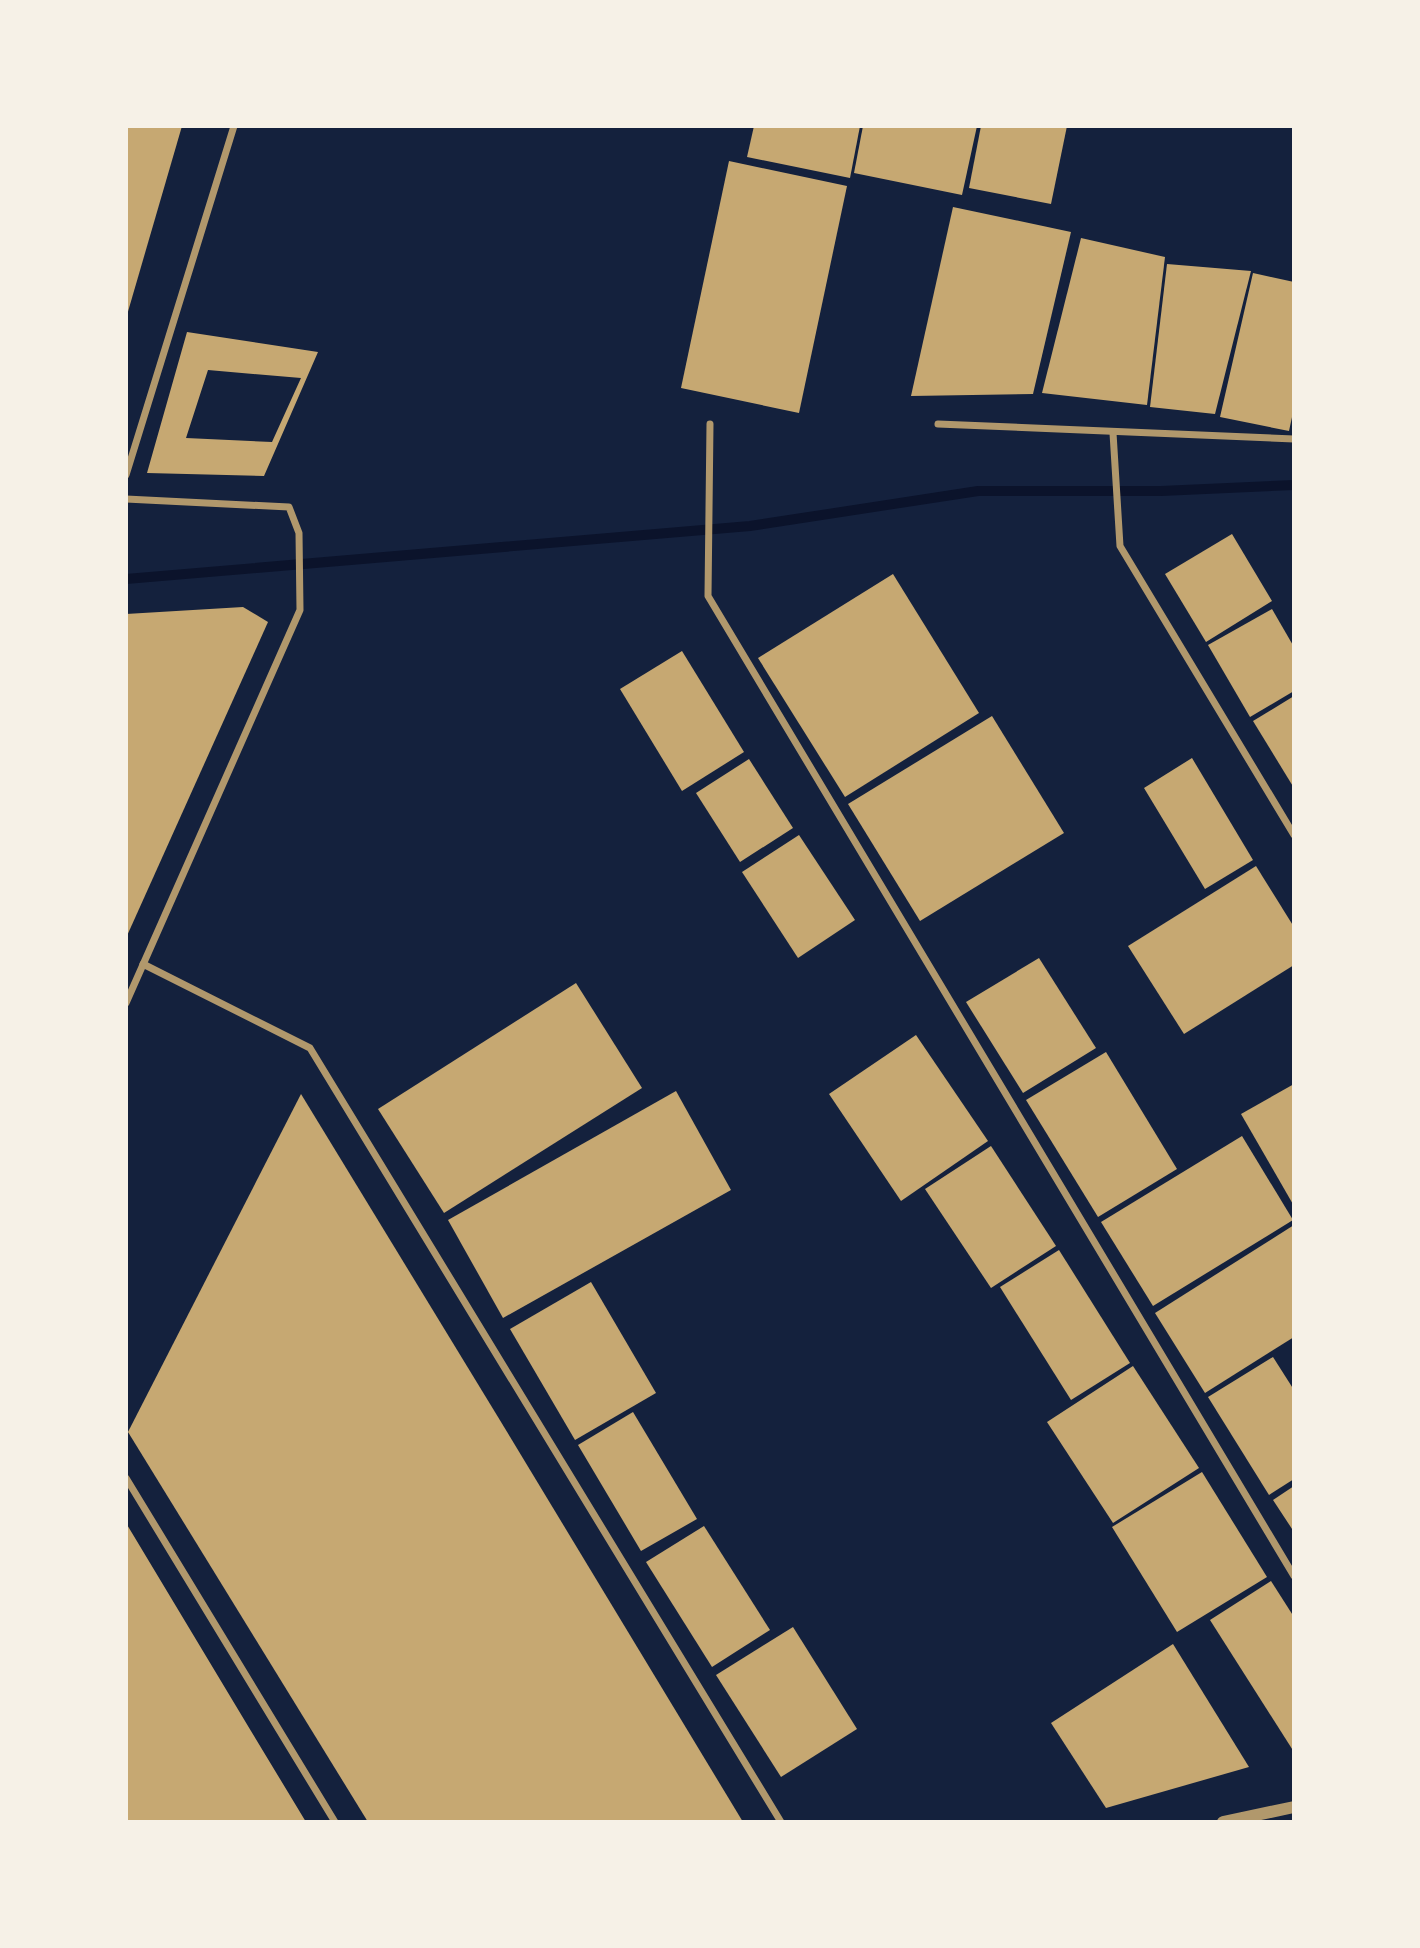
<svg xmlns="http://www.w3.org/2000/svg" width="1420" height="1948" viewBox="0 0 1420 1948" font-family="'Exo 2',sans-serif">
<rect width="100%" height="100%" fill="#14213d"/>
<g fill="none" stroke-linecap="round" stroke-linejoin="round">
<path stroke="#0b132b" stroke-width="10" d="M 126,579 L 750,526 L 978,491 L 1161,491 L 1294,485"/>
</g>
<g fill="#c6a872" fill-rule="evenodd">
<path d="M 126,126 L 182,126 L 127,315 L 126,314 Z"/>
<path d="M 754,126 L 860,126 L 850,178 L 747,157 Z"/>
<path d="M 863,126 L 977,126 L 962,195 L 854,173 Z"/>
<path d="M 981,126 L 1067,126 L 1051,204 L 969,188 Z"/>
<path d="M 729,161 L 847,186 L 799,413 L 681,388 Z"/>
<path d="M 953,207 L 1071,232 L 1033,394 L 911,396 Z"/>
<path d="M 1081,238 L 1165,257 L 1147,405 L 1042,393 Z"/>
<path d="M 1167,264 L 1251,271 L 1215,414 L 1150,407 Z"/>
<path d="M 1253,273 L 1294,282 L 1294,408 L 1289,431 L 1220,417 Z"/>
<path d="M 187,332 L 318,352 L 264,476 L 147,473 ZM 208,370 L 301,378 L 272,442 L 186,438 Z"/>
<path d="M 1232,534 L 1272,601 L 1206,642 L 1165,574 Z"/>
<path d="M 893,574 L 979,713 L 845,797 L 758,658 Z"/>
<path d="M 243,607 L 268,622 L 126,938 L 126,614 Z"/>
<path d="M 1272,609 L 1294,647 L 1294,691 L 1250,717 L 1208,645 Z"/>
<path d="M 682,651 L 744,752 L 682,791 L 620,689 Z"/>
<path d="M 1294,696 L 1294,788 L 1253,721 Z"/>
<path d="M 992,716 L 1064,833 L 920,921 L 848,804 Z"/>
<path d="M 1192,758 L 1253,860 L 1205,889 L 1144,788 Z"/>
<path d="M 749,759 L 793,828 L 740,862 L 696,793 Z"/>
<path d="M 799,835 L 855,920 L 798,958 L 742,872 Z"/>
<path d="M 1256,866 L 1294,927 L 1294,965 L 1184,1034 L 1128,946 Z"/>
<path d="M 1039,958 L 1096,1048 L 1023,1093 L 966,1002 Z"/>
<path d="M 576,983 L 642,1088 L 444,1213 L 378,1109 Z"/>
<path d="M 916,1035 L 988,1141 L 901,1201 L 829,1094 Z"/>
<path d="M 1106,1052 L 1177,1169 L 1098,1217 L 1026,1100 Z"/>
<path d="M 1294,1084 L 1294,1206 L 1241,1114 Z"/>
<path d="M 676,1091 L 731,1190 L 503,1318 L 448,1220 Z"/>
<path d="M 301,1094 L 498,1417 L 743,1822 L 368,1822 L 128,1432 Z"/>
<path d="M 1242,1136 L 1293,1220 L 1153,1306 L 1101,1222 Z"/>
<path d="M 991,1146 L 1056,1246 L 991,1288 L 925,1189 Z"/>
<path d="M 1294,1225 L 1294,1337 L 1205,1393 L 1155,1313 Z"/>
<path d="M 1059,1250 L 1130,1363 L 1071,1400 L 1000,1287 Z"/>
<path d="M 591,1282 L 656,1393 L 575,1440 L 510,1329 Z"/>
<path d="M 1273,1357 L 1294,1390 L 1294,1479 L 1269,1495 L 1208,1397 Z"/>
<path d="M 1133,1366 L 1199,1468 L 1113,1523 L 1047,1422 Z"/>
<path d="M 633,1412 L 697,1519 L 641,1551 L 578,1445 Z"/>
<path d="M 1202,1472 L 1267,1577 L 1177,1632 L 1112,1527 Z"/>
<path d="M 1294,1486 L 1294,1532 L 1273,1500 Z"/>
<path d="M 126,1523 L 251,1731 L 306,1822 L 126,1822 Z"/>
<path d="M 704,1526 L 770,1630 L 712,1667 L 646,1562 Z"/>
<path d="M 1271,1581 L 1294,1617 L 1294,1752 L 1210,1620 Z"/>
<path d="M 793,1627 L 857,1729 L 781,1777 L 716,1675 Z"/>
<path d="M 1173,1644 L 1249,1767 L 1106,1808 L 1051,1723 Z"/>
</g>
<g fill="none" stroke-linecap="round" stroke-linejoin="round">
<g stroke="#b1986c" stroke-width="7">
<path d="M 710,424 L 708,596 L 1294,1576"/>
<path d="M 938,424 L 1294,439"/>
<path d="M 1113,433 L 1120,546 L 1294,835"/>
<path d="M 126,475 L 234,126"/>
<path d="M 126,499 L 289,507 L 299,533 L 300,610 L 126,1003"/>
<path d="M 143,964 L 310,1048 L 781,1822"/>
<path d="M 126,1478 L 335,1822"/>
</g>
<path stroke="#b1986c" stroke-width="12" d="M 1223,1822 L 1294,1807"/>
</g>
<rect width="1420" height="1948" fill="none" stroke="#f6f1e7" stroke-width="256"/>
</svg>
